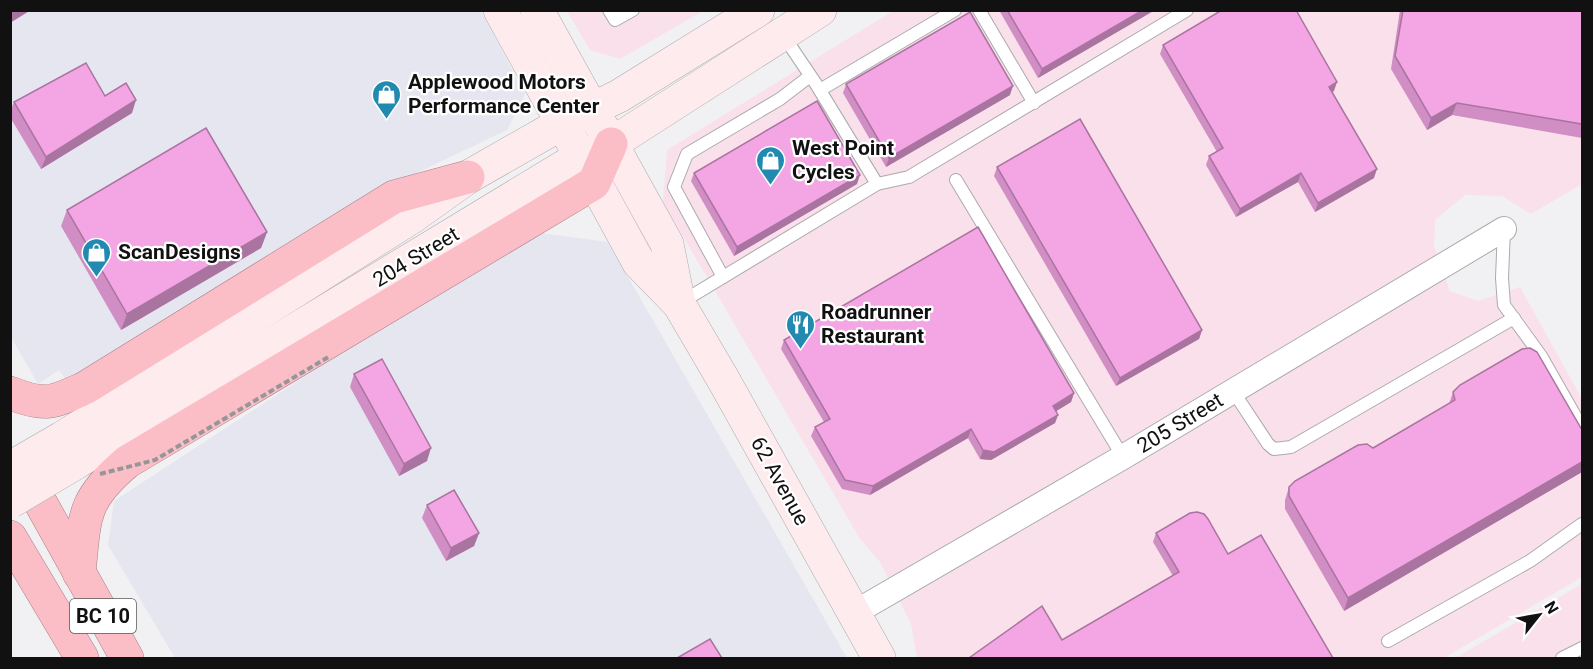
<svg xmlns="http://www.w3.org/2000/svg" width="1593" height="669" viewBox="0 0 1593 669" font-family="Roboto,sans-serif">
<rect width="100%" height="100%" fill="#f1f1f3"/>
<g fill="#e5e6ef">
<path d="M 10,11 L 481,11 L 525,94 L 507,130 L 362,199 L 70,386 L 59,370 L 38,384 L 11,337 Z"/>
<path d="M 541,233 L 608,242 L 847,658 L 175,658 L 108,545 L 114,501 L 416,304 Z"/>
</g>
<g fill="#f9e0ea">
<path d="M 567,11 L 703,11 L 620,59 L 590,50 Z"/>
<path d="M 893,11 L 1582,11 L 1582,184 L 1531,214 L 1502,196 L 1465,195 L 1435,220 L 1434,246 L 1450,291 L 1478,301 L 1520,287 L 1582,399 L 1582,577 L 1444,658 L 917,658 L 911,624 L 880,562 L 860,539 L 663,202 L 667,150 Z"/>
<path d="M 1582,584 L 1582,658 L 1455,658 Z"/>
</g>
<g fill="none" stroke-linecap="round" stroke-linejoin="round">
<defs>
<g id="lane">
<path d="M 609,10 L 615,20 L 633,10"/>
<path d="M 979,10 L 1034,103"/>
<path d="M 783,35 L 816,84 L 877,184"/>
<path d="M 820,90 L 955,10"/>
<path d="M 956,180 L 1123,457"/>
<path d="M 1504,229 L 1502,278 L 1504,305 L 1541,356 L 1582,428"/>
<path d="M 723,277 L 674,187 L 687,154 L 780,99 L 810,76"/>
<path d="M 680,303 L 877,184 L 909,177 L 1187,10"/>
<path d="M 1233,391 L 1268,444 L 1274,449 L 1291,447 L 1514,318"/>
<path d="M 1388,641 L 1530,561 L 1582,524"/>
<path d="M 1562,658 L 1582,648"/>
</g>
<path id="street" d="M 854,613 L 1123,457 L 1504,229"/>
<g id="secondary">
<path d="M 500,10 L 639,263 L 679,304 L 723,379 L 879,658"/>
<path d="M 537,10 L 667,244 L 679,304"/>
<path d="M 62,438 L 412,217 L 468,177 L 561,124 L 619,96 L 758,10"/>
<path d="M 77,462 L 580,157 L 611,144 L 820,10"/>
</g>
<g id="highway">
<path d="M 10,393 C 46,407 51,403 85,388 L 394,197 L 468,177"/>
<path d="M 19,464 L 127,658"/>
<path d="M 10,537 L 82,658"/>
<path d="M 79,573 C 85,517 81,501 127,462 L 594,183 L 611,144"/>
</g>
</defs>
<use href="#lane" stroke="#ababad" stroke-width="14"/>
<use href="#street" stroke="#ababad" stroke-width="26"/>
<use href="#secondary" stroke="#ababad" stroke-width="34"/>
<use href="#highway" stroke="#a98187" stroke-width="34"/>
<use href="#lane" stroke="#fff" stroke-width="12"/>
<use href="#street" stroke="#fff" stroke-width="24"/>
<use href="#secondary" stroke="#feebee" stroke-width="33"/>
<use href="#highway" stroke="#fbbdc6" stroke-width="33"/>
<defs>
<g id="secondary-bridge">
<path d="M 10,468 L 62,438"/>
<path d="M 10,502 L 77,462"/>
</g>
</defs>
<use href="#secondary-bridge" stroke="#ababad" stroke-width="34" stroke-linecap="butt"/>
<path stroke="#969698" stroke-width="4" stroke-dasharray="6 3" stroke-linecap="butt" d="M 100,474 L 155,460 L 330,356"/>
<use href="#secondary-bridge" stroke="#feebee" stroke-width="33"/>
</g>
<g fill="#d18ec4">
<path d="M 999,10 L 1155,10 L 1038,78 Z"/>
<path d="M 1400,10 L 1582,10 L 1582,138 L 1452,115 L 1427,130 L 1391,69 Z"/>
<path d="M 1163,45 L 1334,91 L 1332,92 L 1374,178 L 1315,212 L 1298,182 L 1236,217 L 1206,165 L 1209,156 L 1217,152 L 1160,54 Z"/>
<path d="M 846,84 L 1010,95 L 886,167 L 843,93 Z"/>
<path d="M 105,96 L 132,113 L 41,169 L 10,117 L 10,111 L 14,102 Z"/>
<path d="M 997,167 L 1202,330 L 1199,339 L 1116,386 L 994,176 Z"/>
<path d="M 694,173 L 857,184 L 734,256 L 691,181 Z"/>
<path d="M 67,210 L 267,232 L 261,248 L 121,330 L 61,226 Z"/>
<path d="M 784,340 L 1074,393 L 1071,402 L 1056,411 L 1058,415 L 1055,423 L 991,460 L 980,459 L 968,438 L 870,495 L 842,489 L 811,436 L 815,427 L 824,422 L 781,349 Z"/>
<path d="M 354,374 L 427,461 L 399,476 L 350,387 Z"/>
<path d="M 1453,392 L 1582,430 L 1582,472 L 1344,611 L 1285,509 L 1285,500 L 1289,487 L 1373,448 L 1449,404 Z"/>
<path d="M 427,505 L 479,533 L 474,546 L 446,561 L 422,518 Z"/>
<path d="M 1156,533 L 1228,554 L 1062,640 L 1173,576 L 1153,542 Z"/>
</g>
<g fill="#aa74a0">
<path d="M 14,10 L 31,10 L 10,23 L 10,13 Z"/>
<path d="M 1143,10 L 1155,10 L 1038,78 L 1042,69 Z"/>
<path d="M 1337,82 L 1334,91 L 1326,96 L 1329,87 Z"/>
<path d="M 1013,86 L 1010,95 L 886,167 L 889,158 Z"/>
<path d="M 136,100 L 132,113 L 41,169 L 46,157 Z"/>
<path d="M 1457,103 L 1452,115 L 1427,130 L 1431,118 Z"/>
<path d="M 1377,169 L 1374,178 L 1315,212 L 1318,203 Z"/>
<path d="M 1301,173 L 1298,182 L 1236,217 L 1240,209 Z"/>
<path d="M 860,175 L 857,184 L 734,256 L 737,247 Z"/>
<path d="M 267,232 L 261,248 L 121,330 L 127,314 Z"/>
<path d="M 1202,330 L 1199,339 L 1116,386 L 1120,378 Z"/>
<path d="M 1074,393 L 1071,402 L 1050,415 L 1053,406 Z"/>
<path d="M 1058,415 L 1055,423 L 991,460 L 980,459 L 983,450 Z"/>
<path d="M 971,429 L 968,438 L 870,495 L 873,486 Z"/>
<path d="M 431,448 L 427,461 L 399,476 L 404,464 Z"/>
<path d="M 1582,462 L 1582,472 L 1344,611 L 1348,598 Z"/>
<path d="M 479,533 L 474,546 L 446,561 L 451,548 Z"/>
</g>
<g fill="#f3a5e4" stroke="#aa74a0" stroke-width="1.5">
<path d="M 1007,10 L 1143,10 L 1042,69 Z"/>
<path d="M 1222,10 L 1296,10 L 1337,82 L 1329,87 L 1377,169 L 1318,203 L 1301,173 L 1240,209 L 1209,156 L 1223,148 L 1163,45 Z"/>
<path d="M 1403,10 L 1582,10 L 1582,124 L 1457,103 L 1431,118 L 1395,56 Z"/>
<path d="M 970,12 L 1013,86 L 889,158 L 846,84 Z"/>
<path d="M 86,63 L 105,96 L 126,83 L 136,100 L 46,157 L 14,102 Z"/>
<path d="M 817,101 L 860,175 L 737,247 L 694,173 Z"/>
<path d="M 1080,119 L 1202,330 L 1120,378 L 997,167 Z"/>
<path d="M 206,128 L 267,232 L 127,314 L 67,210 Z"/>
<path d="M 978,227 L 1074,393 L 1053,406 L 1058,415 L 994,452 L 983,450 L 971,429 L 873,486 L 845,480 L 815,427 L 830,419 L 784,340 Z"/>
<path d="M 1530,348 L 1537,352 L 1582,430 L 1582,462 L 1348,598 L 1289,496 L 1289,487 L 1295,481 L 1358,445 L 1367,444 L 1373,448 L 1455,400 L 1453,392 L 1460,385 L 1522,349 Z"/>
<path d="M 382,359 L 431,448 L 404,464 L 354,374 Z"/>
<path d="M 454,490 L 479,533 L 451,548 L 427,505 Z"/>
<path d="M 1197,512 L 1204,514 L 1208,519 L 1228,554 L 1261,535 L 1333,658 L 969,658 L 1042,606 L 1062,640 L 1179,572 L 1156,533 L 1190,513 Z"/>
<path d="M 710,639 L 722,658 L 677,658 Z"/>
</g>
<defs>
<symbol id="shop-pin" viewBox="-11 -11 22 30"><path d="M0 17L-7.5 6A9.5 9.5 0 1 1 7.5 6Z" fill="#2289b1" stroke="#fff"/><path d="M-5-2.5h2.3a2.7 3.5 0 0 1 5.4 0H5L5.5 6h-11ZM-1.5-2.5h3a1.5 2.3 0 0 0-3 0Z" fill="#fff"/></symbol>
<symbol id="restaurant-pin" viewBox="-11 -11 22 30"><path d="M0 17L-7.5 6A9.5 9.5 0 1 1 7.5 6Z" fill="#2289b1" stroke="#fff"/><path d="M-5-6h1v4h1v-4h1v4h1v-4h1v5L-1.5 .5V6h-2V.5L-5-1ZM5-6V6H3V1.5H1.5Q1.5-4 5-6Z" fill="#fff"/></symbol>
</defs>
<g fill-rule="evenodd">
<use href="#shop-pin" x="370" y="78" width="33" height="45"/>
<use href="#shop-pin" x="754" y="144" width="33" height="45"/>
<use href="#shop-pin" x="80" y="236" width="33" height="45"/>
<use href="#restaurant-pin" x="784" y="308" width="33" height="45"/>
</g>
<g text-anchor="middle" dominant-baseline="central" stroke-width="4.5" stroke-linejoin="round" paint-order="stroke">
<rect fill="#fff" stroke="#585858" stroke-width="1.5" x="70" y="599" width="66" height="34" rx="4.5"/>
<g font-size="20" font-weight="bold" fill="#111">
<text x="103" y="616">BC 10</text>
</g>
<g font-size="21" font-weight="bold" fill="#111" stroke="#fff" text-anchor="start">
<text x="408" y="82">Applewood Motors<tspan x="408" dy="24">Performance Center</tspan></text>
<text x="792" y="148">West Point<tspan x="792" dy="24">Cycles</tspan></text>
<text x="118" y="252">ScanDesigns</text>
<text x="821" y="312">Roadrunner<tspan x="821" dy="24">Restaurant</tspan></text>
</g>
<g font-size="21" fill="#111" stroke="#fff">
<text transform="translate(416 257) rotate(-31)">204 Street</text>
<text transform="translate(1180 423) rotate(-31)">205 Street</text>
<text transform="translate(780 481) rotate(61)">62 Avenue</text>
</g>
</g>
<rect width="1593" height="669" fill="none" stroke="#111111" stroke-width="24"/>
<g transform="translate(1539 615) rotate(59)" stroke="#ffffff" stroke-width="4.5" paint-order="stroke">
<path d="M0-4.5L10 22L0 15L-10 22Z" fill="#111111"/>
<text y="-9" font-size="16" font-weight="bold" text-anchor="middle" fill="#111111">N</text>
</g>
</svg>
